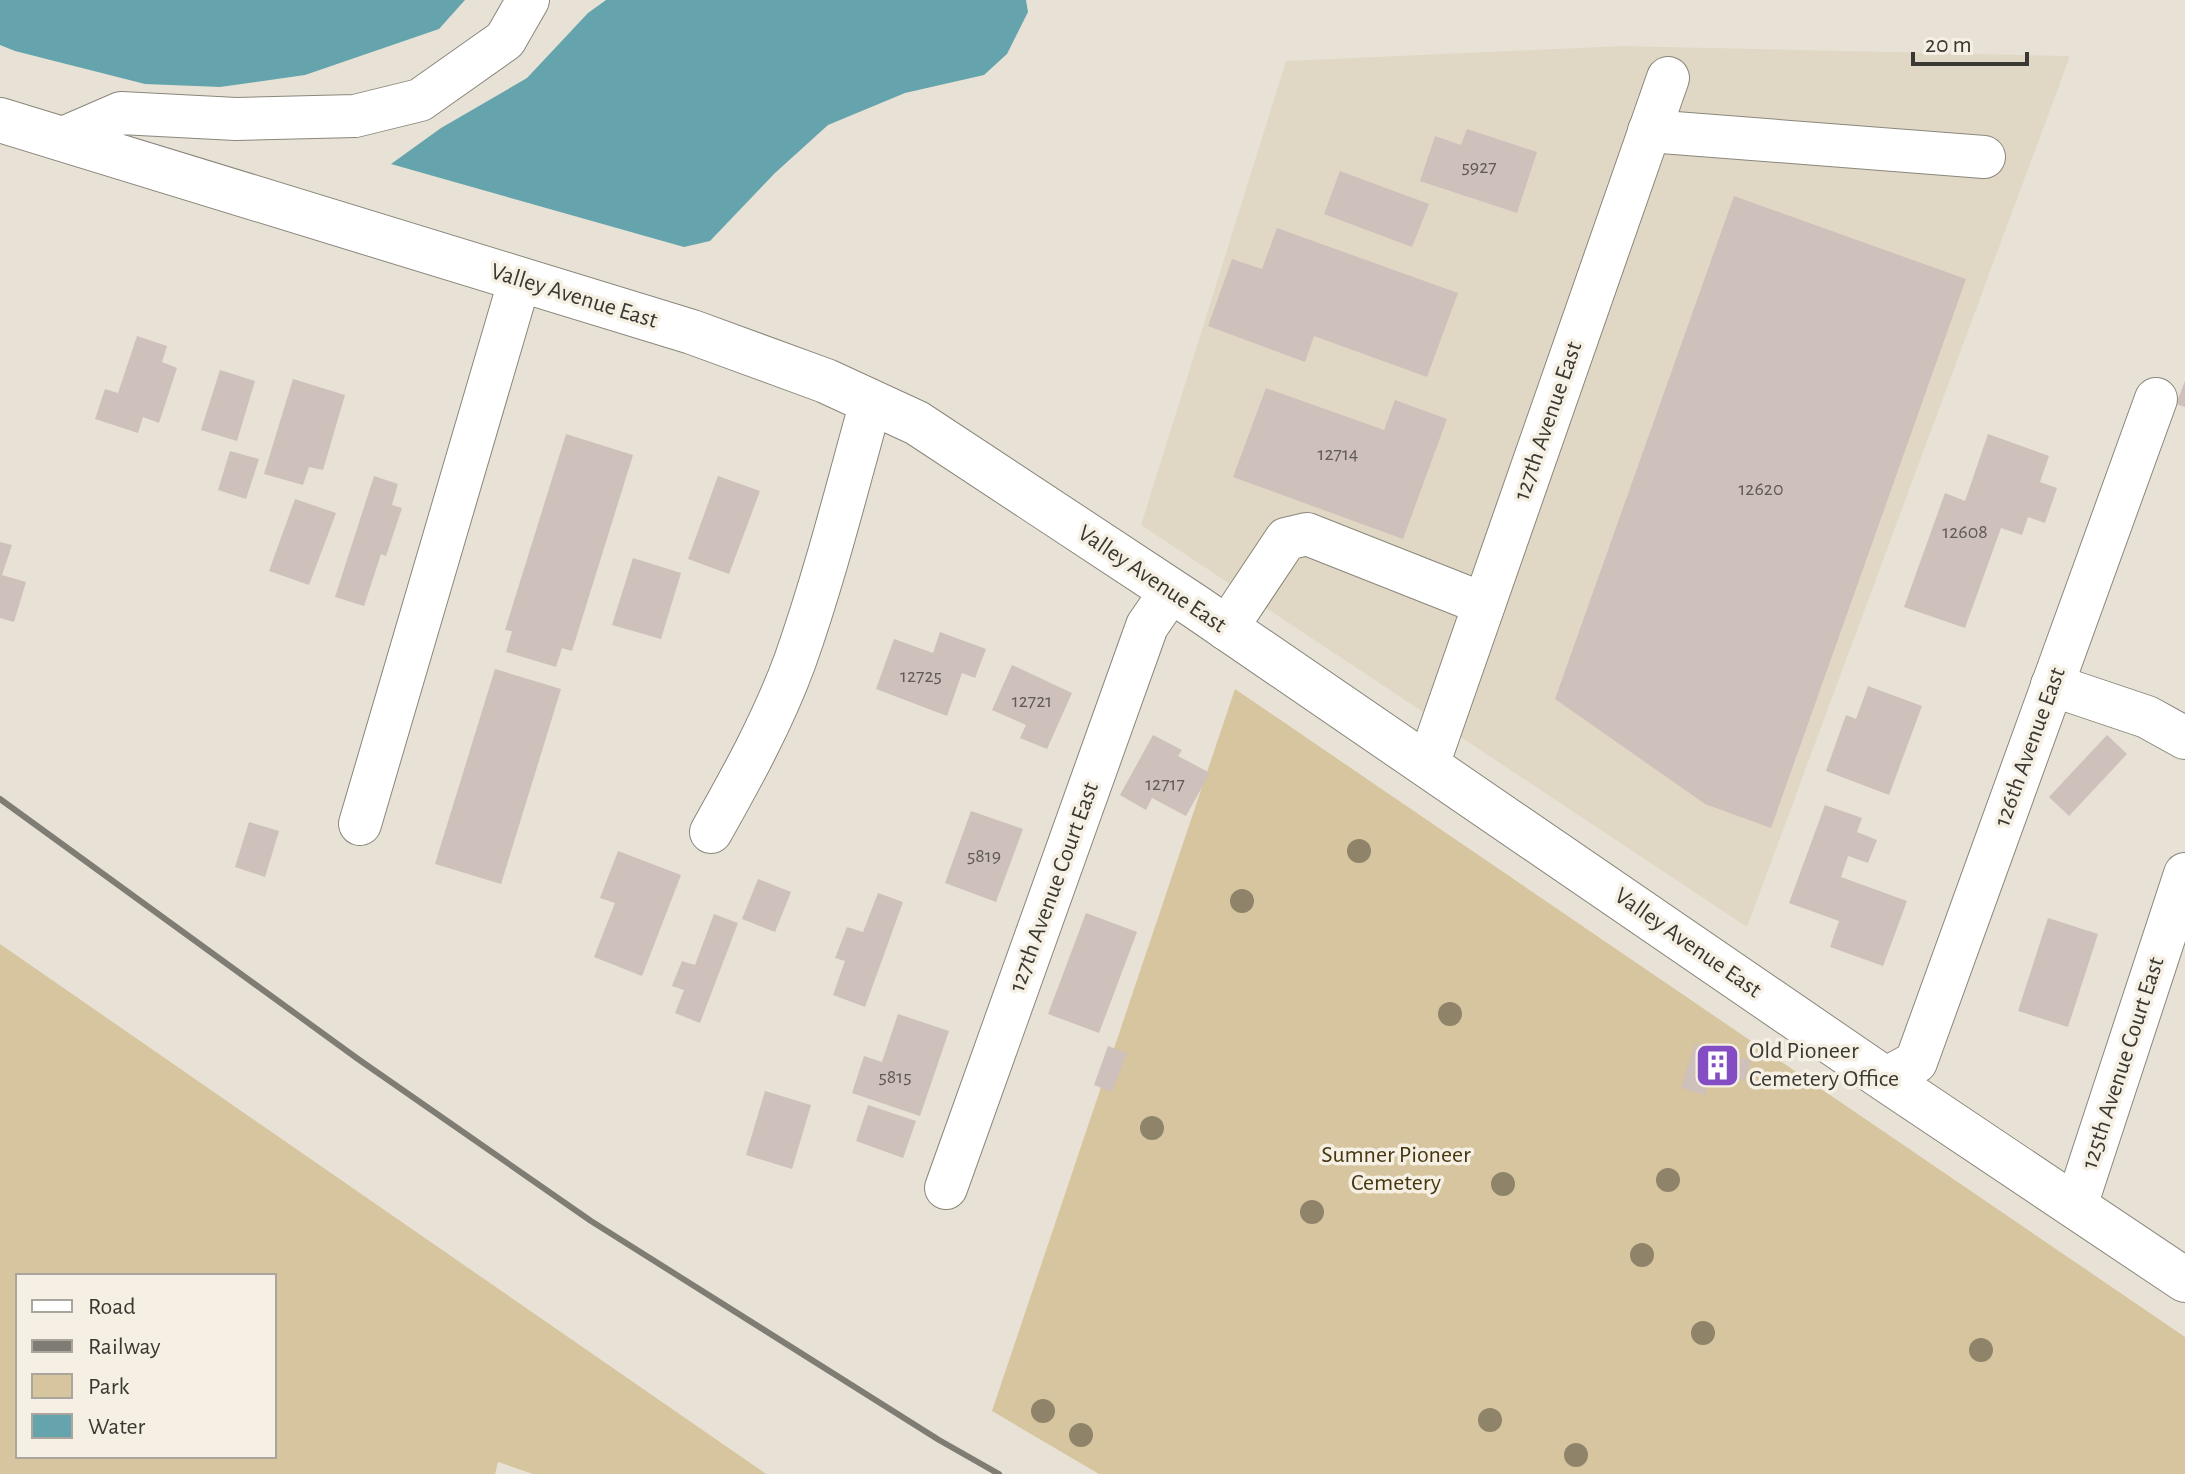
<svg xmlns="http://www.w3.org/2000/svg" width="2185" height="1474" viewBox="0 0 2185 1474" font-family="'Alegreya Sans',sans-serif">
<rect width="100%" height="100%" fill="#e8e2d6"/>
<path fill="#e0d8c5" d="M 1622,46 L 2070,56 L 1747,927 L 1141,525 L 1286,61 Z"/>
<g fill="#d6c59e" fill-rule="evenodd">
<path d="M 1235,689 L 2185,1337 L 2185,1474 L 1099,1474 L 992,1411 Z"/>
<path d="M 0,944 L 766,1474 L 533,1474 L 498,1462 L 495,1474 L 0,1474 ZM 274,1276 L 274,1456 L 18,1456 L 18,1276 Z"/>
</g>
<g fill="#65a4ad">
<path d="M 0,0 L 465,0 L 439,29 L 305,75 L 220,87 L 145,84 L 15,51 L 0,45 Z"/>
<path d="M 606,0 L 1026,0 L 1028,12 L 1007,54 L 984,75 L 905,93 L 828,125 L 775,173 L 710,241 L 684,247 L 391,164 L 441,128 L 527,78 L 588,13 Z"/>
</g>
<g fill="#cec0bb">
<path d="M 1467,129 L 1537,152 L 1517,213 L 1420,181 L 1435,136 L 1461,145 Z"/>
<path d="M 1340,171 L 1429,204 L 1412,247 L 1324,214 Z"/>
<path d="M 1734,196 L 1966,279 L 1771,828 L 1705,804 L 1555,699 Z"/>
<path d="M 1277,228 L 1458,293 L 1427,377 L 1314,336 L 1305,362 L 1208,326 L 1232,259 L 1262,269 Z"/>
<path d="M 137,336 L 167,346 L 162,362 L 177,368 L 159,423 L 143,417 L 138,433 L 95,419 L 105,389 L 118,393 Z"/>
<path d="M 220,370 L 255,381 L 237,441 L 201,430 Z"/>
<path d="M 293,379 L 345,395 L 323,470 L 309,467 L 303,485 L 264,474 Z"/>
<path d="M 2185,381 L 2185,407 L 2176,404 Z"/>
<path d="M 1266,388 L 1384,430 L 1395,400 L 1447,419 L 1403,539 L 1233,477 Z"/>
<path d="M 566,434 L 633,455 L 572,651 L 562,648 L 556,667 L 506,652 L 512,631 L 505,630 Z"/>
<path d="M 1988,434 L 2049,456 L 2040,482 L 2057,488 L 2045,523 L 2028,517 L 2022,535 L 2001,528 L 1965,628 L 1904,607 L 1945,493 L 1965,501 Z"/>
<path d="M 230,451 L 259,459 L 246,499 L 218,490 Z"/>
<path d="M 374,476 L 398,484 L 392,505 L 402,508 L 386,556 L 381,554 L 364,606 L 335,597 Z"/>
<path d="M 718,476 L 760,491 L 729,574 L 688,559 Z"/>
<path d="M 295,499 L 336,513 L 309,585 L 269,571 Z"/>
<path d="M 0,542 L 12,545 L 2,575 L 26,582 L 14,622 L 0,618 Z"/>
<path d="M 633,558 L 681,573 L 661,639 L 612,625 Z"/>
<path d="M 940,632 L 986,649 L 975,678 L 962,673 L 947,716 L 876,689 L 894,639 L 933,653 Z"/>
<path d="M 1012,665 L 1072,693 L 1047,749 L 1020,738 L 1026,725 L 992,710 Z"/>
<path d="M 495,669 L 561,689 L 501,884 L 435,864 Z"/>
<path d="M 1868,686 L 1922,706 L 1889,795 L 1826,771 L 1846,715 L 1856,719 Z"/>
<path d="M 1153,735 L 1182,750 L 1178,756 L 1210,773 L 1186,816 L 1152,798 L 1146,810 L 1120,795 Z"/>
<path d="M 2107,735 L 2127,754 L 2069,816 L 2049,797 Z"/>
<path d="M 1825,805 L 1862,818 L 1857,832 L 1877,840 L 1868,863 L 1848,856 L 1841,877 L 1907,901 L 1883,966 L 1830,947 L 1839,921 L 1789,903 Z"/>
<path d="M 971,811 L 1023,829 L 996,902 L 945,883 Z"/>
<path d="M 249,822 L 279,831 L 265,877 L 235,867 Z"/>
<path d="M 618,851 L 681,875 L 642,976 L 594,957 L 615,903 L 600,898 Z"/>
<path d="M 758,879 L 791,892 L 775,932 L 742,919 Z"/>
<path d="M 878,893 L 903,902 L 865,1007 L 833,995 L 845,961 L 835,958 L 847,927 L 863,932 Z"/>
<path d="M 1086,913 L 1137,932 L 1099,1033 L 1048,1014 Z"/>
<path d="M 714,914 L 738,923 L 700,1023 L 675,1013 L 684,990 L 672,986 L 682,961 L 695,965 Z"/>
<path d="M 2048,918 L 2098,934 L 2068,1027 L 2018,1011 Z"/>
<path d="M 898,1014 L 949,1031 L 920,1116 L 852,1093 L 864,1056 L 882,1062 Z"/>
<path d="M 1695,1043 L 1751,1061 L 1744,1081 L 1712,1070 L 1705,1095 L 1681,1088 Z"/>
<path d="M 1108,1046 L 1127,1053 L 1112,1092 L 1094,1085 Z"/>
<path d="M 765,1091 L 811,1105 L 792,1169 L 746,1155 Z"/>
<path d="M 868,1105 L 916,1121 L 903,1158 L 856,1141 Z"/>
</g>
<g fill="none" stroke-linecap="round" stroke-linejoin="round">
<defs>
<g id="minor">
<path d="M 1649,131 L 1984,157"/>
<path d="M 61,139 L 121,113 L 236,119 L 355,116 L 420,100 L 505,40 L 528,0"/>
<path d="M 1226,629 L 1286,539 L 1307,534 L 1484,604"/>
<path d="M 2052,685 L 2147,717 L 2185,738"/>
<path d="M 1428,765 L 1668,78"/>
<path d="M 360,824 L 520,279"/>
<path d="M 711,832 C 742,777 773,721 795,661 C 825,576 847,488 871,402"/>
<path d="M 1885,1079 L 1916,1062 L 2156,399"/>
<path d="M 946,1188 L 1147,626 L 1171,591"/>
<path d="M 2076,1206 L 2185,874"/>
</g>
<path id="major" d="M 0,120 L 692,332 L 826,381 L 917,423 L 1196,607 L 1885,1079 L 2185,1280"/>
</defs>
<use href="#minor" stroke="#8a867b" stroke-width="44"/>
<use href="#major" stroke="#8a867b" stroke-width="46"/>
<use href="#minor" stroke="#fff" stroke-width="42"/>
<use href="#major" stroke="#fff" stroke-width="44"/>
<path stroke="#7f7c74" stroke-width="6" d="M 0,799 L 358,1059 L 591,1221 L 939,1440 L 999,1474"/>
</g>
<g fill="#8f846a">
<circle cx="1359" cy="851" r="12"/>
<circle cx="1242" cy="901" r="12"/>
<circle cx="1450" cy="1014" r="12"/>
<circle cx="1152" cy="1128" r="12"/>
<circle cx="1668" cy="1180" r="12"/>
<circle cx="1503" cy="1184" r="12"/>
<circle cx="1312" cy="1212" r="12"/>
<circle cx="1642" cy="1255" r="12"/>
<circle cx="1703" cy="1333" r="12"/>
<circle cx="1981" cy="1350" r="12"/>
<circle cx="1043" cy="1411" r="12"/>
<circle cx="1490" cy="1420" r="12"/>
<circle cx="1081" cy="1435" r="12"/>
<circle cx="1576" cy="1455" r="12"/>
</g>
<defs>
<symbol id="building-square" viewBox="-11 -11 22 22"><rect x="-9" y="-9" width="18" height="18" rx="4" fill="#844dc4" stroke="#f5f0e3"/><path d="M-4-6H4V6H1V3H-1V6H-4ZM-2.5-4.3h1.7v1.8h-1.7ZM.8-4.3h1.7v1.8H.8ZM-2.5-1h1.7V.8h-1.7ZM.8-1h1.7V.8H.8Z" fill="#fff"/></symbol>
</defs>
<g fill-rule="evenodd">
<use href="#building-square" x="1692" y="1040" width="51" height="51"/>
</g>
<g text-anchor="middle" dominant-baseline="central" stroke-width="7" stroke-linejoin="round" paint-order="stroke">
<g font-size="20" fill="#5f5a55">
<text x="1479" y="167">5927</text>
<text x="1338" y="454">12714</text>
<text x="1761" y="489">12620</text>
<text x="1965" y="532">12608</text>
<text x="921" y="676">12725</text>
<text x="1032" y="701">12721</text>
<text x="1165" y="784">12717</text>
<text x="984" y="856">5819</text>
<text x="895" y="1077">5815</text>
</g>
<g font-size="24" fill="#3a3833" stroke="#f5f0e3">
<text transform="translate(574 296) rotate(17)">Valley Avenue East</text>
<text transform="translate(1548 421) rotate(-71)">127th Avenue East</text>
<text transform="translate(1152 579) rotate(34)">Valley Avenue East</text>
<text transform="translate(2030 747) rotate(-70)">126th Avenue East</text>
<text transform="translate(1054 887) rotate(-70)">127th Avenue Court East</text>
<text transform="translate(1688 943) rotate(35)">Valley Avenue East</text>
<text transform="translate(2123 1063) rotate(-72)">125th Avenue Court East</text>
</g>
<g font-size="24" fill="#3a3833" stroke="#f5f0e3" text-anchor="start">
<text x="1749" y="1051">Old Pioneer<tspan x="1749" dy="28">Cemetery Office</tspan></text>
</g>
<g font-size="24" fill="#463711" stroke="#f5f0e3">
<text x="1396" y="1155">Sumner Pioneer<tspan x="1396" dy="28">Cemetery</tspan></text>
</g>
</g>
<rect x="16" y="1274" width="260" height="184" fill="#f5f0e3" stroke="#aaa69d" stroke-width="2"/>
<rect x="32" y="1300" width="40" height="12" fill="#ffffff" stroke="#aaa69d" stroke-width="2"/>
<text x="88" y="1314" font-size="24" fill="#3a3833">Road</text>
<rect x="32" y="1340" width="40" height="12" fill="#7f7c74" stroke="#aaa69d" stroke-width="2"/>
<text x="88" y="1354" font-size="24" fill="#3a3833">Railway</text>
<rect x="32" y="1374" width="40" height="24" fill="#d6c59e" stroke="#aaa69d" stroke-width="2"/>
<text x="88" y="1394" font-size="24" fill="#3a3833">Park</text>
<rect x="32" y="1414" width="40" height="24" fill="#65a4ad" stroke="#aaa69d" stroke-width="2"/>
<text x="88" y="1434" font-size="24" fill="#3a3833">Water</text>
<path d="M1913 52v12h114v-12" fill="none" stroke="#3a3833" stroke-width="4"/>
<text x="1925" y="52" font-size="24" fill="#3a3833" stroke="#f5f0e3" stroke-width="6" paint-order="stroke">20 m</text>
</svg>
